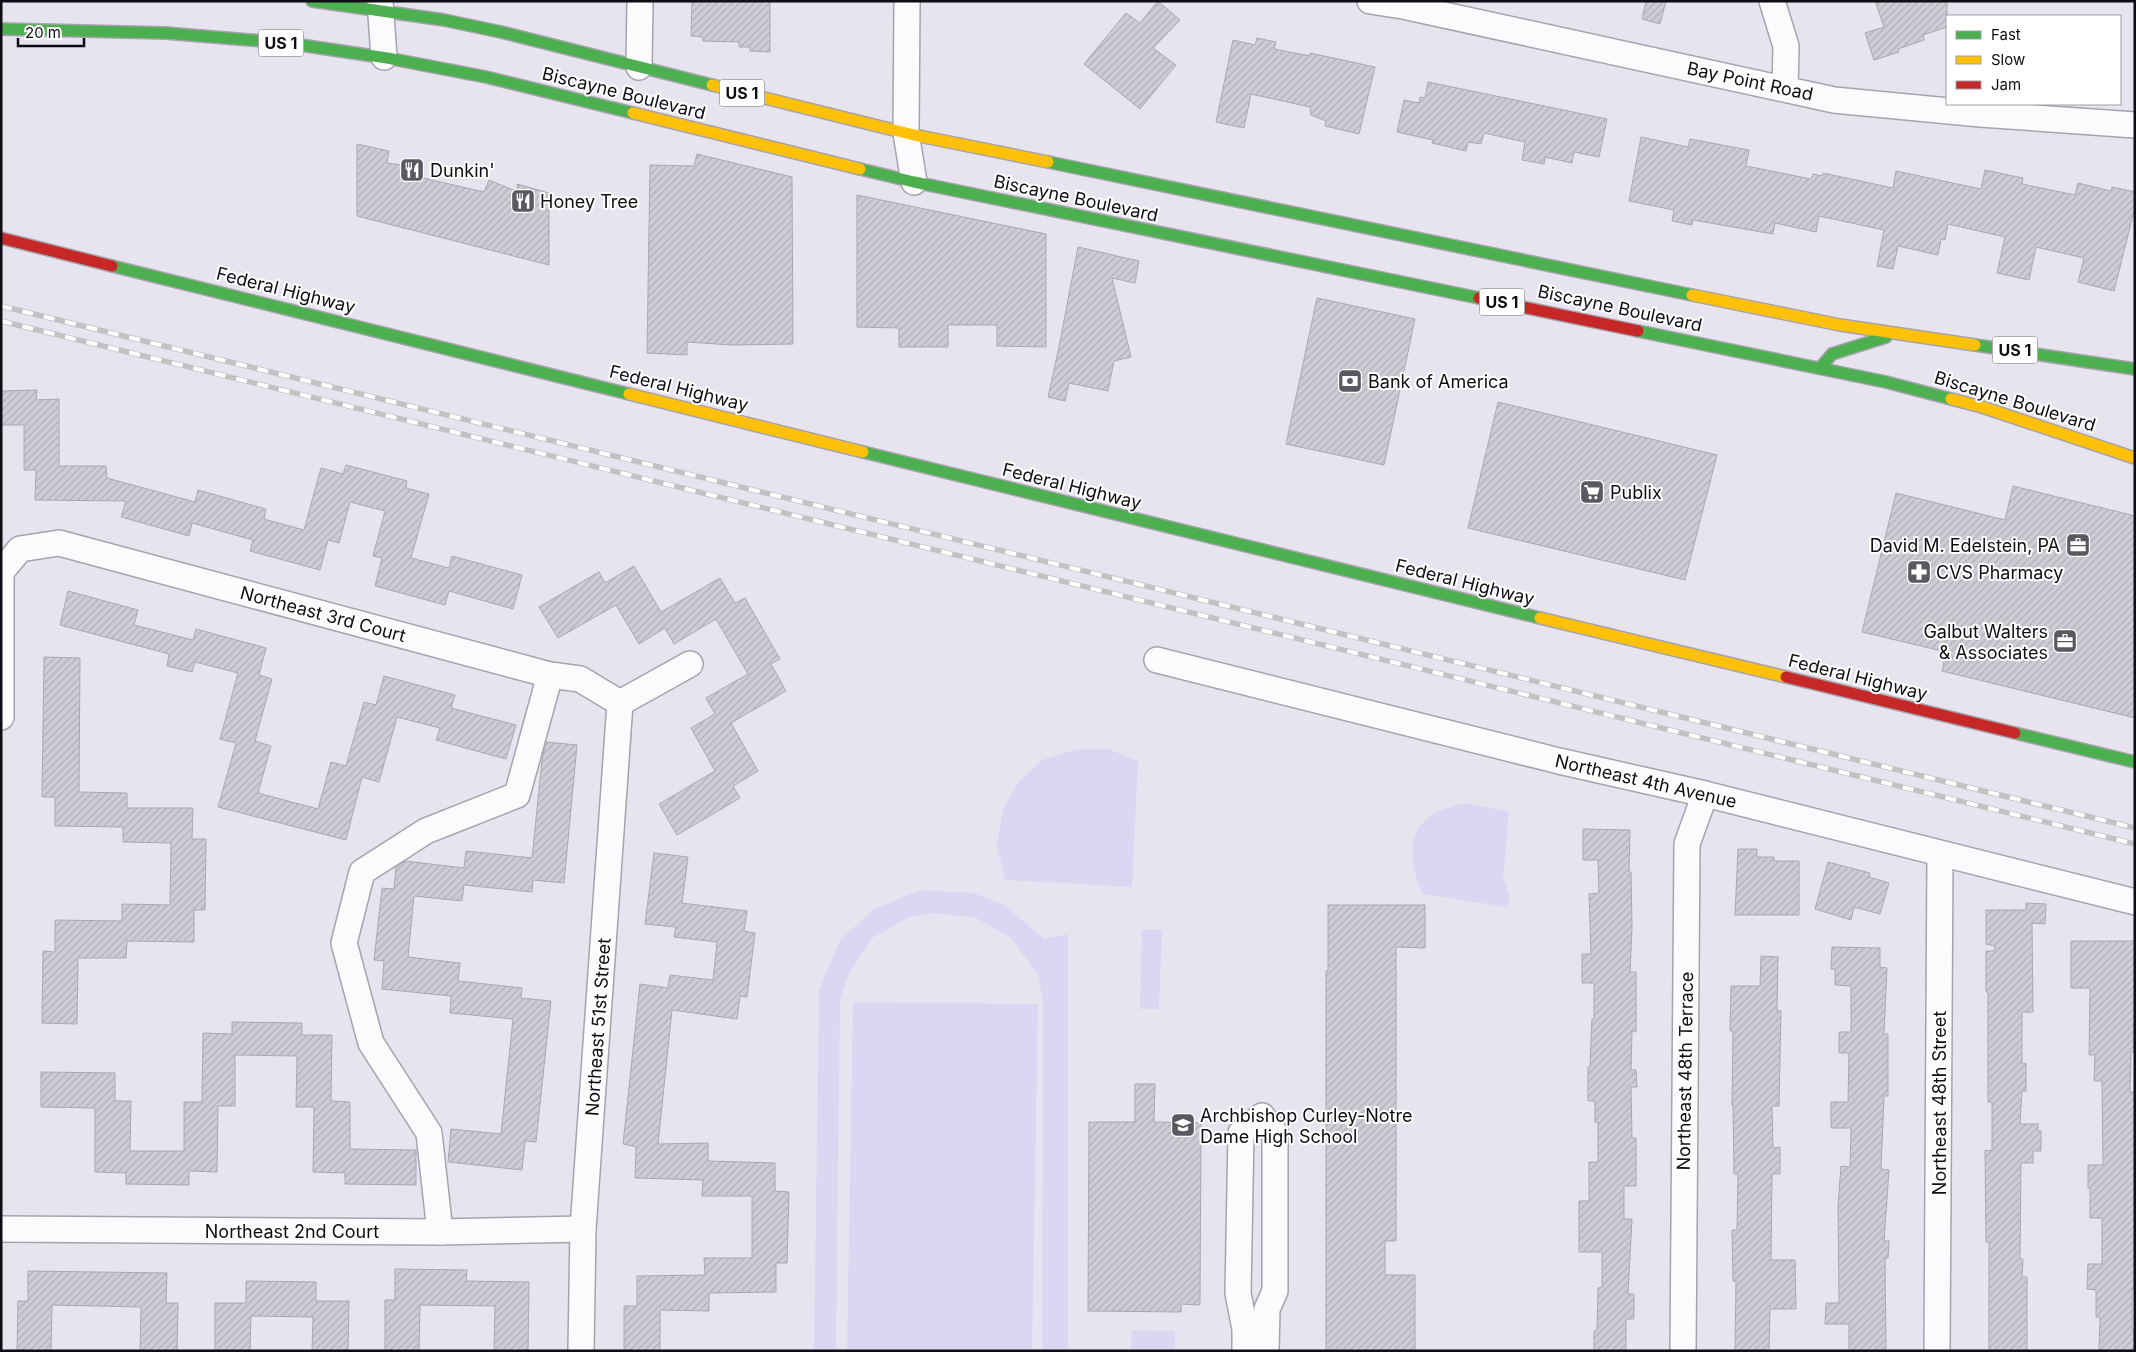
<svg xmlns="http://www.w3.org/2000/svg" width="2136" height="1352" viewBox="0 0 2136 1352" font-family="Inter,sans-serif">
<defs>
<pattern id="building-hatch" width="6" height="6" patternUnits="userSpaceOnUse" patternTransform="scale(1.25)"><rect width="6" height="6" fill="#ceccd5"/><path d="M-1 1l2-2M0 6l6-6M5 7l2-2" fill="none" stroke="#b0aeb6"/></pattern>
</defs>
<rect width="100%" height="100%" fill="#e7e4f0"/>
<g fill="#ddd6f3">
<path d="M 1077,749 L 1108,749 L 1138,761 L 1132,887 L 1005,880 L 997,844 L 1003,809 L 1018,783 L 1042,760 Z"/>
<path d="M 1467,803 L 1509,812 L 1503,877 L 1510,899 L 1507,907 L 1422,894 C 1403,844 1410,813 1467,803 Z"/>
<path d="M 920,890 L 973,893 L 1003,904 L 1044,939 L 1068,934 L 1068,1351 L 1042,1351 L 1043,1002 L 1038,975 L 1011,938 L 976,918 L 935,913 L 907,918 L 872,938 L 848,975 L 840,1002 L 836,1351 L 814,1351 L 819,990 L 840,940 L 874,909 Z"/>
<path d="M 1142,930 L 1162,930 L 1159,1009 L 1140,1009 Z"/>
<path d="M 853,1002 L 1038,1004 L 1032,1351 L 847,1351 Z"/>
<path d="M 1132,1330 L 1175,1331 L 1175,1351 L 1131,1351 Z"/>
</g>
<g fill="url(#building-hatch)" stroke="#aaa8b1">
<path d="M 692,1 L 770,1 L 770,52 L 750,51 L 750,47 L 739,47 L 739,42 L 703,41 L 702,37 L 691,36 Z"/>
<path d="M 1158,1 L 1180,20 L 1153,48 L 1176,65 L 1140,109 L 1084,64 L 1126,13 L 1140,23 Z"/>
<path d="M 1646,1 L 1666,1 L 1660,24 L 1642,19 Z"/>
<path d="M 1875,1 L 1947,1 L 1947,27 L 1923,35 L 1924,40 L 1898,49 L 1899,52 L 1874,60 L 1865,33 L 1884,27 Z"/>
<path d="M 1257,38 L 1276,42 L 1274,49 L 1310,56 L 1310,53 L 1375,67 L 1359,134 L 1325,126 L 1326,121 L 1311,115 L 1310,107 L 1251,94 L 1244,128 L 1216,122 L 1233,40 L 1255,45 Z"/>
<path d="M 1428,82 L 1607,119 L 1599,157 L 1574,152 L 1572,163 L 1545,157 L 1544,164 L 1522,160 L 1525,142 L 1484,133 L 1481,144 L 1468,142 L 1466,151 L 1432,143 L 1433,140 L 1397,132 L 1404,100 L 1419,103 L 1420,97 L 1425,98 Z"/>
<path d="M 1641,137 L 1688,147 L 1690,139 L 1749,150 L 1746,166 L 1811,179 L 1813,174 L 1822,176 L 1823,173 L 1893,188 L 1896,171 L 1981,189 L 1985,170 L 2023,178 L 2022,184 L 2075,195 L 2078,183 L 2111,191 L 2112,187 L 2135,192 L 2135,207 L 2114,291 L 2078,282 L 2084,258 L 2036,247 L 2029,280 L 1997,273 L 2005,237 L 1948,224 L 1945,240 L 1941,239 L 1938,255 L 1898,246 L 1893,269 L 1877,266 L 1884,230 L 1819,216 L 1816,232 L 1775,223 L 1773,234 L 1693,220 L 1692,225 L 1672,221 L 1674,210 L 1629,201 Z"/>
<path d="M 357,144 L 389,151 L 387,163 L 424,168 L 419,177 L 484,192 L 489,180 L 518,192 L 517,184 L 549,193 L 549,265 L 357,216 Z"/>
<path d="M 697,154 L 792,177 L 793,344 L 732,345 L 687,342 L 687,355 L 647,353 L 650,165 L 694,166 Z"/>
<path d="M 857,195 L 1046,234 L 1046,347 L 997,346 L 997,325 L 948,325 L 948,347 L 899,347 L 899,328 L 857,327 Z"/>
<path d="M 1078,247 L 1139,261 L 1135,283 L 1112,278 L 1131,357 L 1114,361 L 1108,391 L 1069,383 L 1065,401 L 1048,397 L 1059,347 Z"/>
<path d="M 1317,298 L 1415,319 L 1384,465 L 1286,444 Z"/>
<path d="M 37,390 L 36,400 L 59,399 L 59,466 L 106,466 L 107,478 L 195,502 L 198,490 L 266,509 L 264,519 L 304,530 L 321,468 L 343,474 L 346,465 L 407,481 L 406,488 L 429,494 L 411,558 L 449,568 L 452,556 L 522,575 L 513,609 L 449,591 L 445,605 L 375,586 L 382,558 L 373,556 L 385,511 L 350,502 L 339,543 L 328,540 L 320,570 L 250,551 L 253,540 L 192,523 L 189,536 L 121,517 L 126,501 L 35,500 L 36,470 L 24,470 L 24,425 L 1,425 L 1,391 Z"/>
<path d="M 1498,402 L 1717,455 L 1685,580 L 1468,528 Z"/>
<path d="M 2013,486 L 2135,516 L 2135,718 L 1942,671 L 1946,652 L 1862,632 L 1896,493 L 2005,520 Z"/>
<path d="M 634,566 L 661,612 L 720,578 L 735,603 L 745,598 L 780,659 L 771,664 L 786,691 L 731,723 L 758,771 L 733,786 L 740,798 L 677,835 L 659,804 L 715,771 L 691,728 L 715,714 L 706,698 L 748,674 L 716,619 L 674,644 L 665,628 L 639,644 L 616,605 L 558,638 L 539,607 L 599,572 L 605,583 Z"/>
<path d="M 68,591 L 138,610 L 134,625 L 193,640 L 196,629 L 266,648 L 259,675 L 272,679 L 255,741 L 271,746 L 258,793 L 318,809 L 331,762 L 346,766 L 364,702 L 376,705 L 384,676 L 455,695 L 451,708 L 516,725 L 506,759 L 436,740 L 440,728 L 397,717 L 379,782 L 362,777 L 346,840 L 218,807 L 236,743 L 220,739 L 238,673 L 195,662 L 192,672 L 167,666 L 169,654 L 60,625 Z"/>
<path d="M 44,657 L 80,658 L 79,792 L 127,793 L 127,808 L 193,808 L 192,839 L 206,839 L 205,910 L 194,910 L 194,942 L 127,941 L 126,958 L 78,958 L 77,1024 L 42,1023 L 43,951 L 55,952 L 55,920 L 122,921 L 122,904 L 170,905 L 171,843 L 123,842 L 123,827 L 55,826 L 55,797 L 42,797 Z"/>
<path d="M 546,742 L 577,745 L 564,883 L 533,880 L 532,892 L 464,885 L 462,901 L 414,896 L 408,957 L 460,963 L 458,981 L 522,988 L 521,998 L 551,1001 L 536,1142 L 525,1141 L 522,1170 L 448,1162 L 451,1129 L 501,1134 L 513,1019 L 450,1013 L 451,996 L 382,989 L 384,961 L 374,960 L 382,888 L 394,889 L 396,867 L 405,861 L 464,868 L 466,851 L 532,858 L 542,760 Z"/>
<path d="M 1583,829 L 1630,830 L 1629,872 L 1631,872 L 1632,927 L 1630,972 L 1636,972 L 1636,1032 L 1632,1031 L 1631,1070 L 1636,1070 L 1637,1087 L 1631,1087 L 1632,1138 L 1636,1138 L 1636,1186 L 1624,1186 L 1624,1219 L 1632,1219 L 1628,1294 L 1634,1294 L 1634,1319 L 1626,1319 L 1626,1351 L 1594,1351 L 1594,1331 L 1597,1331 L 1598,1288 L 1602,1287 L 1602,1252 L 1579,1252 L 1579,1201 L 1589,1201 L 1589,1162 L 1598,1162 L 1598,1122 L 1595,1122 L 1595,1101 L 1588,1101 L 1588,1067 L 1590,1067 L 1592,1019 L 1594,1019 L 1594,983 L 1582,983 L 1582,954 L 1591,954 L 1589,894 L 1599,893 L 1598,860 L 1583,860 Z"/>
<path d="M 1738,849 L 1757,849 L 1757,857 L 1774,857 L 1774,861 L 1799,861 L 1799,915 L 1735,915 Z"/>
<path d="M 654,853 L 688,857 L 682,903 L 747,911 L 744,931 L 755,933 L 747,997 L 740,996 L 737,1019 L 672,1010 L 658,1144 L 708,1143 L 708,1161 L 775,1163 L 775,1191 L 789,1192 L 787,1263 L 776,1263 L 776,1292 L 709,1293 L 709,1311 L 660,1310 L 660,1351 L 624,1351 L 624,1306 L 637,1306 L 637,1276 L 705,1275 L 704,1258 L 752,1258 L 752,1196 L 702,1196 L 703,1180 L 635,1178 L 636,1147 L 623,1144 L 640,984 L 668,988 L 670,975 L 713,980 L 717,942 L 674,937 L 676,927 L 645,924 Z"/>
<path d="M 1828,862 L 1870,873 L 1869,877 L 1889,883 L 1880,914 L 1854,907 L 1851,920 L 1815,909 Z"/>
<path d="M 2026,903 L 2046,904 L 2045,924 L 2032,923 L 2033,1012 L 2022,1012 L 2022,1064 L 2026,1063 L 2026,1091 L 2022,1091 L 2020,1124 L 2038,1124 L 2038,1131 L 2041,1131 L 2041,1151 L 2033,1151 L 2033,1163 L 2021,1163 L 2020,1259 L 2023,1259 L 2022,1277 L 2027,1277 L 2027,1351 L 1989,1351 L 1989,1242 L 1986,1242 L 1985,1150 L 1992,1151 L 1992,1102 L 1988,1102 L 1988,992 L 1986,992 L 1986,951 L 1994,951 L 1995,946 L 1986,944 L 1986,910 L 2026,910 Z"/>
<path d="M 1328,905 L 1425,905 L 1425,948 L 1396,947 L 1396,1241 L 1385,1241 L 1385,1275 L 1415,1275 L 1415,1351 L 1326,1351 L 1326,971 L 1328,971 Z"/>
<path d="M 2071,941 L 2135,941 L 2134,1052 L 2131,1052 L 2130,1092 L 2135,1092 L 2135,1289 L 2132,1289 L 2132,1330 L 2135,1330 L 2135,1351 L 2099,1351 L 2100,1317 L 2096,1317 L 2096,1290 L 2087,1289 L 2088,1264 L 2102,1264 L 2102,1218 L 2090,1218 L 2090,1188 L 2088,1188 L 2088,1165 L 2103,1165 L 2102,1081 L 2094,1081 L 2095,1055 L 2089,1055 L 2090,988 L 2071,988 Z"/>
<path d="M 1832,947 L 1880,948 L 1880,967 L 1887,968 L 1884,1034 L 1888,1034 L 1888,1096 L 1884,1096 L 1881,1169 L 1889,1170 L 1884,1241 L 1889,1241 L 1888,1258 L 1885,1258 L 1886,1351 L 1849,1351 L 1849,1324 L 1825,1324 L 1826,1303 L 1839,1303 L 1838,1206 L 1841,1166 L 1850,1167 L 1851,1128 L 1831,1128 L 1831,1102 L 1848,1102 L 1849,1053 L 1839,1053 L 1839,1032 L 1851,1032 L 1851,986 L 1835,985 L 1835,969 L 1831,969 Z"/>
<path d="M 1761,956 L 1778,957 L 1777,1011 L 1781,1011 L 1779,1106 L 1772,1106 L 1773,1148 L 1780,1147 L 1780,1174 L 1772,1174 L 1771,1260 L 1795,1260 L 1796,1309 L 1770,1309 L 1769,1351 L 1735,1351 L 1736,1281 L 1733,1281 L 1732,1230 L 1737,1230 L 1738,1174 L 1734,1174 L 1733,1105 L 1732,1105 L 1733,1031 L 1730,1031 L 1731,986 L 1760,986 Z"/>
<path d="M 232,1022 L 302,1023 L 302,1035 L 332,1035 L 331,1101 L 350,1102 L 350,1149 L 416,1150 L 416,1185 L 345,1184 L 345,1173 L 313,1172 L 314,1107 L 296,1107 L 297,1056 L 235,1055 L 235,1106 L 218,1106 L 217,1172 L 189,1171 L 189,1185 L 126,1184 L 126,1173 L 95,1172 L 95,1108 L 41,1107 L 41,1072 L 115,1073 L 115,1101 L 131,1101 L 130,1151 L 184,1151 L 184,1102 L 202,1102 L 203,1033 L 232,1034 Z"/>
<path d="M 1135,1084 L 1155,1084 L 1154,1122 L 1201,1123 L 1200,1305 L 1181,1304 L 1181,1312 L 1088,1311 L 1089,1122 L 1135,1122 Z"/>
<path d="M 395,1269 L 467,1270 L 466,1281 L 529,1282 L 528,1351 L 494,1351 L 495,1306 L 420,1305 L 419,1351 L 385,1351 L 385,1300 L 395,1300 Z"/>
<path d="M 28,1271 L 167,1273 L 166,1303 L 178,1303 L 177,1351 L 140,1351 L 141,1307 L 52,1305 L 51,1351 L 17,1351 L 18,1301 L 28,1301 Z"/>
<path d="M 246,1281 L 316,1282 L 316,1301 L 349,1301 L 348,1351 L 312,1351 L 313,1317 L 251,1316 L 250,1351 L 215,1351 L 215,1303 L 246,1303 Z"/>
</g>
<g fill="none" stroke-linecap="round" stroke-linejoin="round">
<defs>
<g id="street">
<path d="M 380,1 L 384,57"/>
<path d="M 907,1 L 906,133 L 914,182"/>
<path d="M 1370,1 L 1403,6 L 1834,100 L 1980,114 L 2135,125"/>
<path d="M 1772,1 L 1786,46 L 1785,88"/>
<path d="M 639,67 L 640,1"/>
<path d="M 1157,660 L 1559,761 L 1705,794 L 2135,902"/>
<path d="M 620,703 L 690,664"/>
<path d="M 1,717 L 1,572 L 20,549 L 59,543 L 550,675 L 580,679 L 620,703"/>
<path d="M 1,1229 L 440,1232 L 583,1229"/>
<path d="M 440,1232 L 429,1133 L 371,1043 L 344,943 L 362,872 L 426,831 L 517,795 L 550,675"/>
<path d="M 581,1351 L 583,1229 L 620,703"/>
<path d="M 1245,1351 L 1245,1329 L 1238,1293 L 1241,1133 L 1262,1116 L 1275,1133 L 1275,1291 L 1267,1309 L 1266,1351"/>
<path d="M 1683,1351 L 1687,844 L 1705,794"/>
<path d="M 1937,1351 L 1940,854"/>
</g>
<g id="fast">
<path d="M 312,1 L 444,20 L 501,32 L 712,85"/>
<path d="M 1,29 L 165,33 L 287,43 L 387,58 L 486,77 L 633,113"/>
<path d="M 1048,162 L 1692,295"/>
<path d="M 860,169 L 914,182 L 1479,298"/>
<path d="M 112,266 L 629,394"/>
<path d="M 1638,331 L 1886,382 L 1951,399"/>
<path d="M 1975,345 L 2135,369"/>
<path d="M 1821,367 L 1832,354 L 1886,337"/>
<path d="M 863,452 L 1540,618"/>
<path d="M 2015,733 L 2135,762"/>
</g>
<g id="slow">
<path d="M 712,85 L 914,135 L 1048,162"/>
<path d="M 633,113 L 860,169"/>
<path d="M 1692,295 L 1840,325 L 1975,345"/>
<path d="M 629,394 L 863,452"/>
<path d="M 1951,399 L 1982,407 L 2135,458"/>
<path d="M 1540,618 L 1786,677"/>
</g>
<g id="jam">
<path d="M 1,238 L 112,266"/>
<path d="M 1479,298 L 1638,331"/>
<path d="M 1786,677 L 2015,733"/>
</g>
</defs>
<use href="#street" stroke="#a6a3ac" stroke-width="28"/>
<use href="#fast" stroke="#a6a3ac" stroke-width="14"/>
<use href="#slow" stroke="#a6a3ac" stroke-width="14"/>
<use href="#jam" stroke="#a6a3ac" stroke-width="14"/>
<use href="#street" stroke="#fbfbfd" stroke-width="25"/>
<use href="#fast" stroke="#4caf50" stroke-width="11"/>
<use href="#slow" stroke="#ffc107" stroke-width="11"/>
<use href="#jam" stroke="#c62828" stroke-width="11"/>
<defs>
<g id="rail">
<path d="M 1,306 L 2135,828"/>
<path d="M 1,321 L 2135,844"/>
</g>
</defs>
<use href="#rail" stroke="#c2c2c5" stroke-width="5.5"/>
<use href="#rail" stroke="#fff" stroke-width="4" stroke-dasharray="11" stroke-linecap="butt"/>
</g>
<defs>
<symbol id="restaurant-square" viewBox="-11 -11 22 22"><rect x="-9" y="-9" width="18" height="18" rx="4" fill="#5a5860" stroke="#fff"/><path d="M-5-6h1v4h1v-4h1v4h1v-4h1v5L-1.5 .5V6h-2V.5L-5-1ZM5-6V6H3V1.5H1.5Q1.5-4 5-6Z" fill="#fff"/></symbol>
<symbol id="bank-square" viewBox="-11 -11 22 22"><rect x="-9" y="-9" width="18" height="18" rx="4" fill="#5a5860" stroke="#fff"/><path d="M-6-4H6V4H-6ZM0-2.3a2.3 2.3 0 1 0 0 4.6a2.3 2.3 0 1 0 0-4.6Z" fill="#fff"/></symbol>
<symbol id="supermarket-square" viewBox="-11 -11 22 22"><rect x="-9" y="-9" width="18" height="18" rx="4" fill="#5a5860" stroke="#fff"/><path d="M-6-5.5h2.5l.6 2H6L4.5 2H-2.5L-4.4-4H-6ZM-1.5 3.2a1.3 1.3 0 1 0 .1 0ZM3 3.2a1.3 1.3 0 1 0 .1 0Z" fill="#fff"/></symbol>
<symbol id="office-square" viewBox="-11 -11 22 22"><rect x="-9" y="-9" width="18" height="18" rx="4" fill="#5a5860" stroke="#fff"/><path d="M-6-3h4V-5.5h4V-3h4V5H-6ZM-1-4.5V-3h2v-1.5ZM-6 0V1H6V0Z" fill="#fff"/></symbol>
<symbol id="pharmacy-square" viewBox="-11 -11 22 22"><rect x="-9" y="-9" width="18" height="18" rx="4" fill="#5a5860" stroke="#fff"/><path d="M-2-6h4v4h4v4h-4v4h-4v-4h-4v-4h4Z" fill="#fff"/></symbol>
<symbol id="school-square" viewBox="-11 -11 22 22"><rect x="-9" y="-9" width="18" height="18" rx="4" fill="#5a5860" stroke="#fff"/><path d="M0-5L7-2L0 1L-7-2ZM-4 1L0 2.5L4 1V4Q0 6-4 4Z" fill="#fff"/></symbol>
</defs>
<g fill-rule="evenodd">
<use href="#restaurant-square" x="398" y="156" width="28" height="28"/>
<use href="#restaurant-square" x="509" y="187" width="28" height="28"/>
<use href="#bank-square" x="1336" y="367" width="28" height="28"/>
<use href="#supermarket-square" x="1578" y="478" width="28" height="28"/>
<use href="#office-square" x="2064" y="531" width="28" height="28"/>
<use href="#pharmacy-square" x="1905" y="558" width="28" height="28"/>
<use href="#office-square" x="2051" y="627" width="28" height="28"/>
<use href="#school-square" x="1169" y="1111" width="28" height="28"/>
</g>
<g text-anchor="middle" dominant-baseline="central" stroke-width="4" stroke-linejoin="round" paint-order="stroke">
<g fill="#fff" stroke="#56565a" stroke-width="1">
<rect x="258.5" y="29.5" width="45" height="27" rx="4"/>
<rect x="719.5" y="79.5" width="45" height="27" rx="4"/>
<rect x="1479.5" y="288.5" width="45" height="27" rx="4"/>
<rect x="1992.5" y="336.5" width="45" height="27" rx="4"/>
</g>
<g font-size="16" font-weight="bold" fill="#0e0d13">
<text x="281" y="43">US 1</text>
<text x="742" y="93">US 1</text>
<text x="1502" y="302">US 1</text>
<text x="2015" y="350">US 1</text>
</g>
<g font-size="18" fill="#0e0d13" stroke="#fff">
<text transform="translate(1750 81) rotate(12)">Bay Point Road</text>
<text transform="translate(624 93) rotate(14)">Biscayne Boulevard</text>
<text transform="translate(1076 198) rotate(12)">Biscayne Boulevard</text>
<text transform="translate(286 290) rotate(14)">Federal Highway</text>
<text transform="translate(1620 308) rotate(12)">Biscayne Boulevard</text>
<text transform="translate(679 388) rotate(14)">Federal Highway</text>
<text transform="translate(2015 401) rotate(17)">Biscayne Boulevard</text>
<text transform="translate(1072 486) rotate(14)">Federal Highway</text>
<text transform="translate(1465 582) rotate(14)">Federal Highway</text>
<text transform="translate(323 614) rotate(15)">Northeast 3rd Court</text>
<text transform="translate(1858 677) rotate(14)">Federal Highway</text>
<text transform="translate(1646 781) rotate(13)">Northeast 4th Avenue</text>
<text transform="translate(598 1027) rotate(-86)">Northeast 51st Street</text>
<text transform="translate(1685 1071) rotate(-89)">Northeast 48th Terrace</text>
<text transform="translate(1939 1103) rotate(-90)">Northeast 48th Street</text>
<text x="292" y="1231">Northeast 2nd Court</text>
</g>
<g font-size="18" fill="#0e0d13" stroke="#fff" text-anchor="start">
<text x="430" y="170">Dunkin'</text>
<text x="540" y="201">Honey Tree</text>
<text x="1368" y="381">Bank of America</text>
<text x="1610" y="492">Publix</text>
<text x="2060" y="545" text-anchor="end">David M. Edelstein, PA</text>
<text x="1936" y="572">CVS Pharmacy</text>
<text x="2048" y="631" text-anchor="end">Galbut Walters<tspan x="2048" dy="21">&amp; Associates</tspan></text>
<text x="1200" y="1115">Archbishop Curley-Notre<tspan x="1200" dy="21">Dame High School</tspan></text>
</g>
</g>
<rect width="2136" height="1352" fill="none" stroke="#0e0d13" stroke-width="5"/>
<rect x="1946" y="15" width="175" height="90" fill="#ffffff" stroke="#9f9ea1"/>
<rect x="1956" y="31" width="25" height="8" fill="#4caf50" stroke="#9f9ea1"/>
<text x="1991" y="40" font-size="15" fill="#0e0d13">Fast</text>
<rect x="1956" y="56" width="25" height="8" fill="#ffc107" stroke="#9f9ea1"/>
<text x="1991" y="65" font-size="15" fill="#0e0d13">Slow</text>
<rect x="1956" y="81" width="25" height="8" fill="#c62828" stroke="#9f9ea1"/>
<text x="1991" y="90" font-size="15" fill="#0e0d13">Jam</text>
<path d="M18 38v8h66v-8" fill="none" stroke="#0e0d13" stroke-width="2.5"/>
<text x="25" y="38" font-size="15" fill="#0e0d13" stroke="#ffffff" stroke-width="4" paint-order="stroke">20 m</text>
</svg>
